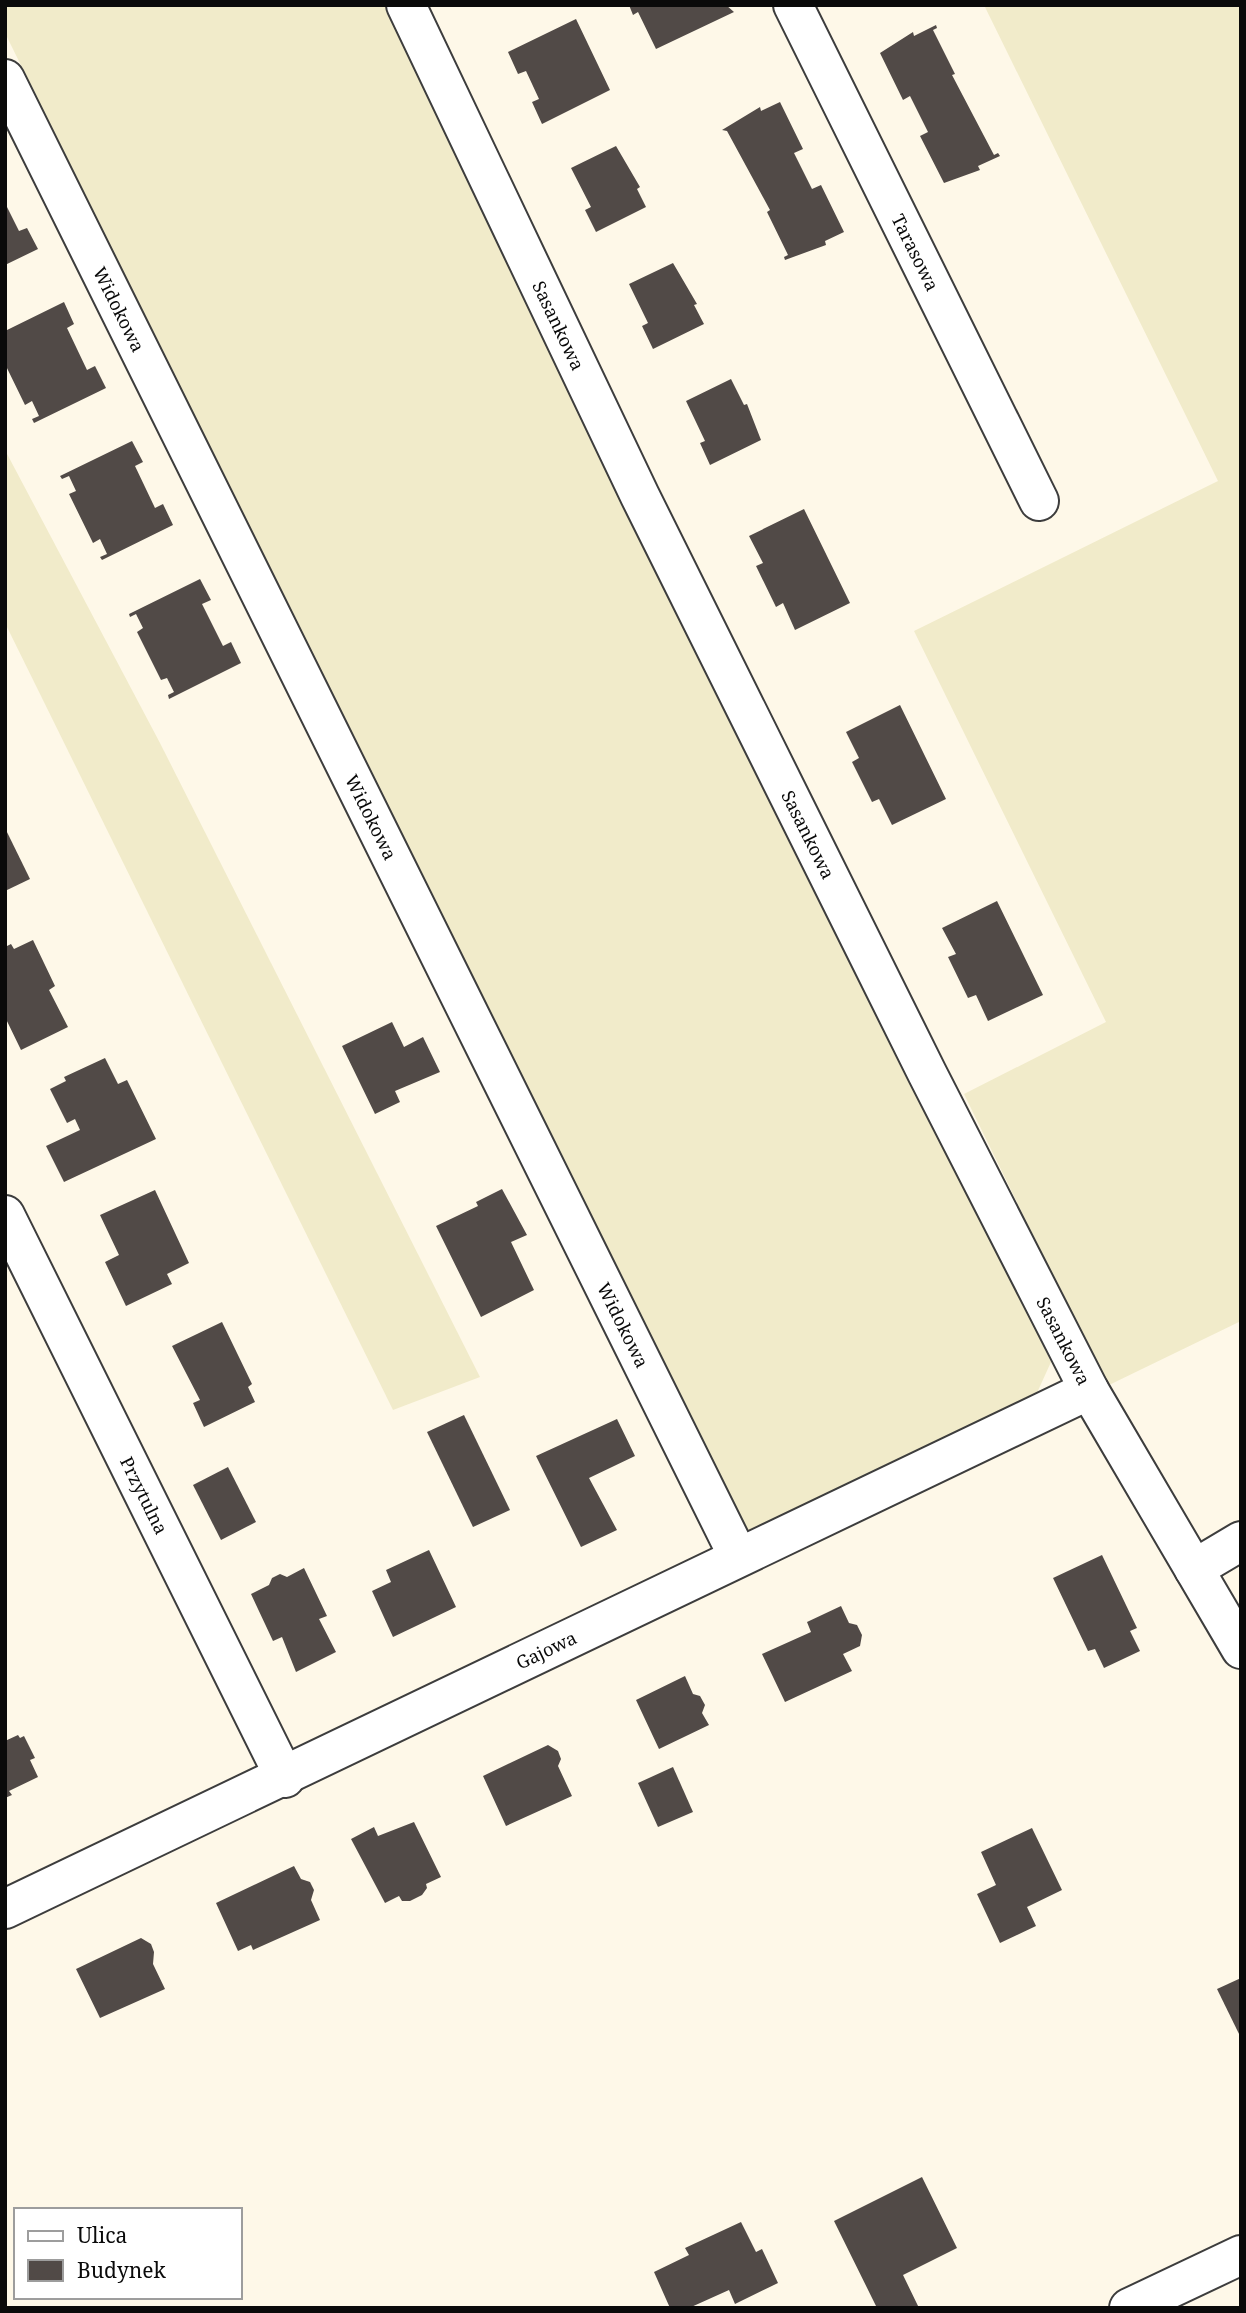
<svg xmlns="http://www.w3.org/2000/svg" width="1246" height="2313" viewBox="0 0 1246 2313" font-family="'Noto Serif',serif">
<rect width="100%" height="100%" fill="#fef8e8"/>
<g fill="#f1ebca">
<path d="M 5,5 L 393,5 L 1051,1362 L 1036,1395 L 747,1532 L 5,33 Z"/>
<path d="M 984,5 L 1241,5 L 1241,1321 L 1107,1386 L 964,1094 L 1106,1022 L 914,631 L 1218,481 Z"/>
<path d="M 5,450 L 160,743 L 480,1377 L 393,1410 L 5,623 Z"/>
</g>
<g fill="#514a47">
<path d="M 629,5 L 726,5 L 734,12 L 656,49 L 638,12 L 633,15 Z"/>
<path d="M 576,19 L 610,90 L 542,124 L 532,102 L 539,99 L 526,71 L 518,74 L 508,52 Z"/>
<path d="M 936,25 L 937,28 L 933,30 L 955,74 L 952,75 L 994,155 L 998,153 L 1000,156 L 978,166 L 980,170 L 944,183 L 920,136 L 928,132 L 910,96 L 903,100 L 880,53 L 913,32 L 914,36 Z"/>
<path d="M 780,102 L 803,149 L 794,153 L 812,189 L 821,185 L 844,232 L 825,241 L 826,245 L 785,260 L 784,257 L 788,255 L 767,212 L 770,210 L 727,131 L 722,130 L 760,107 L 761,111 Z"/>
<path d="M 616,146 L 640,187 L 637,189 L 646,207 L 596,232 L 585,210 L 591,207 L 571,168 Z"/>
<path d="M 5,203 L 19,231 L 27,228 L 38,249 L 5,265 Z"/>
<path d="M 673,263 L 697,304 L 694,305 L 704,324 L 653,349 L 642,326 L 648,323 L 629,284 Z"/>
<path d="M 64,302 L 74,324 L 67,328 L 87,370 L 95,366 L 106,388 L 34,423 L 32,419 L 39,416 L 32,401 L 25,405 L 5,364 L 5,331 Z"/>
<path d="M 731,379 L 744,405 L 747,404 L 761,440 L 710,465 L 700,443 L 705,441 L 686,401 Z"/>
<path d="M 132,441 L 143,462 L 135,466 L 155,508 L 163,504 L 173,525 L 102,560 L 100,557 L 107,554 L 100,539 L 93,543 L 69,494 L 76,491 L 69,476 L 62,479 L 60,476 Z"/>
<path d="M 804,509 L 850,603 L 795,630 L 783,603 L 776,607 L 756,566 L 763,563 L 749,536 Z"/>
<path d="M 200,579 L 211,600 L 202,604 L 223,646 L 231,642 L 241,663 L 169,699 L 168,695 L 174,692 L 167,678 L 161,680 L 137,632 L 143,628 L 136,614 L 130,617 L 129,614 Z"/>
<path d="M 900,705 L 946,799 L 892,825 L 879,799 L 872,802 L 852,762 L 859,758 L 846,732 Z"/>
<path d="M 5,828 L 30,879 L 5,891 Z"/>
<path d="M 997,901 L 1043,995 L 988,1021 L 976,995 L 968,998 L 948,957 L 956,954 L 942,928 Z"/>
<path d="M 33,940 L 55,986 L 49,990 L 68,1027 L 21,1050 L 5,1017 L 5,947 L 11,944 L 14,949 Z"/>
<path d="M 392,1022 L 404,1047 L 423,1037 L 440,1072 L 395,1091 L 400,1102 L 375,1114 L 342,1046 Z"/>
<path d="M 105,1058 L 118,1084 L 127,1080 L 156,1139 L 64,1182 L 46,1146 L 80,1130 L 75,1119 L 67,1123 L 50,1089 L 66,1081 L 64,1077 Z"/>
<path d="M 502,1189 L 527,1235 L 511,1242 L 534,1290 L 481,1317 L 436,1226 L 478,1206 L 476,1202 Z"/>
<path d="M 155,1190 L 189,1263 L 167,1274 L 172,1284 L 126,1306 L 105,1262 L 119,1255 L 100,1215 Z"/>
<path d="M 222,1322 L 252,1384 L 248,1387 L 255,1402 L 204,1427 L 193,1403 L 200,1400 L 172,1346 Z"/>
<path d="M 464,1415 L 510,1510 L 473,1527 L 427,1432 Z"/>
<path d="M 617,1419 L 635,1456 L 589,1478 L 617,1530 L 581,1547 L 536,1456 Z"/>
<path d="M 228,1467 L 256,1522 L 221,1540 L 193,1485 Z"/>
<path d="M 429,1550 L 456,1607 L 393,1637 L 372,1591 L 391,1582 L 386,1570 Z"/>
<path d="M 1102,1555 L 1137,1628 L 1130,1631 L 1140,1651 L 1104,1668 L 1095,1649 L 1088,1651 L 1053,1578 Z"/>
<path d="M 304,1568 L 327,1616 L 319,1619 L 336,1652 L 296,1672 L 282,1637 L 273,1641 L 251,1594 L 269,1585 L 272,1578 L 280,1574 L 287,1577 Z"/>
<path d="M 841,1606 L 849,1623 L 857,1625 L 862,1635 L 860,1646 L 843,1654 L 852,1671 L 785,1702 L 762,1654 L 811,1632 L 807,1622 Z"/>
<path d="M 685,1676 L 693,1694 L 700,1696 L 705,1705 L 702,1713 L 709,1725 L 659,1749 L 636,1700 Z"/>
<path d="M 18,1735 L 20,1738 L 24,1736 L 35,1758 L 30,1760 L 38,1777 L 9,1791 L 12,1795 L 5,1798 L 5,1741 Z"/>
<path d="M 548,1745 L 558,1751 L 561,1759 L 558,1766 L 572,1796 L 506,1826 L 483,1776 Z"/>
<path d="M 673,1767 L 693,1812 L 658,1827 L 638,1783 Z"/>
<path d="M 414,1822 L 441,1877 L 426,1884 L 427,1888 L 422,1895 L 410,1901 L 402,1901 L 399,1896 L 385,1903 L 351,1839 L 374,1827 L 378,1836 Z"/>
<path d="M 1032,1828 L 1062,1890 L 1027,1907 L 1036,1926 L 1000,1943 L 977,1894 L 996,1885 L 981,1852 Z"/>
<path d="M 294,1866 L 301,1879 L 310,1882 L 314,1890 L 311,1900 L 320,1920 L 253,1950 L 251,1945 L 238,1951 L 216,1903 Z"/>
<path d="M 141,1938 L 151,1944 L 154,1952 L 153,1964 L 165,1989 L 100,2018 L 76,1969 Z"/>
<path d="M 1241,1978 L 1241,2038 L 1217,1989 Z"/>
<path d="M 922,2177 L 957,2248 L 903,2275 L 919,2308 L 877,2308 L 834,2221 Z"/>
<path d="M 741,2222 L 756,2252 L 762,2249 L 778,2283 L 735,2304 L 729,2290 L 689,2308 L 670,2308 L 654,2272 L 689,2255 L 685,2248 Z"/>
</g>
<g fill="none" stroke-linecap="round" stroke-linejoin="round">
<defs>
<g id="minor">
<path id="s1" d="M 406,5 L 640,496 L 927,1073 L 1089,1390 L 1241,1649"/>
<path id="s2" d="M 793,5 L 1039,501"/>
<path id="s3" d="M 5,79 L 738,1556"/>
<path id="s4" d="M 5,1215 L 285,1778"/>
<path d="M 1194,1569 L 1241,1541"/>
<path id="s5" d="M 5,1909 L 1089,1390"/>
<path d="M 1129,2308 L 1241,2255"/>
</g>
</defs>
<use href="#minor" stroke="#3d3d3d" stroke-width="42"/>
<use href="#minor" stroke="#fff" stroke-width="38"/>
</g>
<g text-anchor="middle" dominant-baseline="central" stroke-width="7" stroke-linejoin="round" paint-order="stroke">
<g font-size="18" fill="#0a0a0a" stroke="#fff">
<text stroke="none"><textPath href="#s2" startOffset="276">Tarasowa</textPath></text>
<text stroke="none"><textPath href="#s3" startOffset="257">Widokowa</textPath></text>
<text stroke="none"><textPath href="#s1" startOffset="355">Sasankowa</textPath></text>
<text stroke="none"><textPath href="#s3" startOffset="824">Widokowa</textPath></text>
<text stroke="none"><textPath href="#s1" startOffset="922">Sasankowa</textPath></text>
<text stroke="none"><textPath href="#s3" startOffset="1391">Widokowa</textPath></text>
<text stroke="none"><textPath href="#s1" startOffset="1489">Sasankowa</textPath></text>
<text stroke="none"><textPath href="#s4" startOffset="313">Przytulna</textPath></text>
<text stroke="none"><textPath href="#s5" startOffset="600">Gajowa</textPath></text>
</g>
</g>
<rect width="1246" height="2313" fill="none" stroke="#0a0a0a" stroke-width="14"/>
<rect x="14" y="2208" width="228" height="91" fill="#ffffff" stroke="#9d9d9d" stroke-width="2"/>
<rect x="28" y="2231" width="35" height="10" fill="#ffffff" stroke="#9d9d9d" stroke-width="2"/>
<text x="77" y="2243" font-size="21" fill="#0a0a0a">Ulica</text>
<rect x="28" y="2260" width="35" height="21" fill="#514a47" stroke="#9d9d9d" stroke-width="2"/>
<text x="77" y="2278" font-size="21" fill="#0a0a0a">Budynek</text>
</svg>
